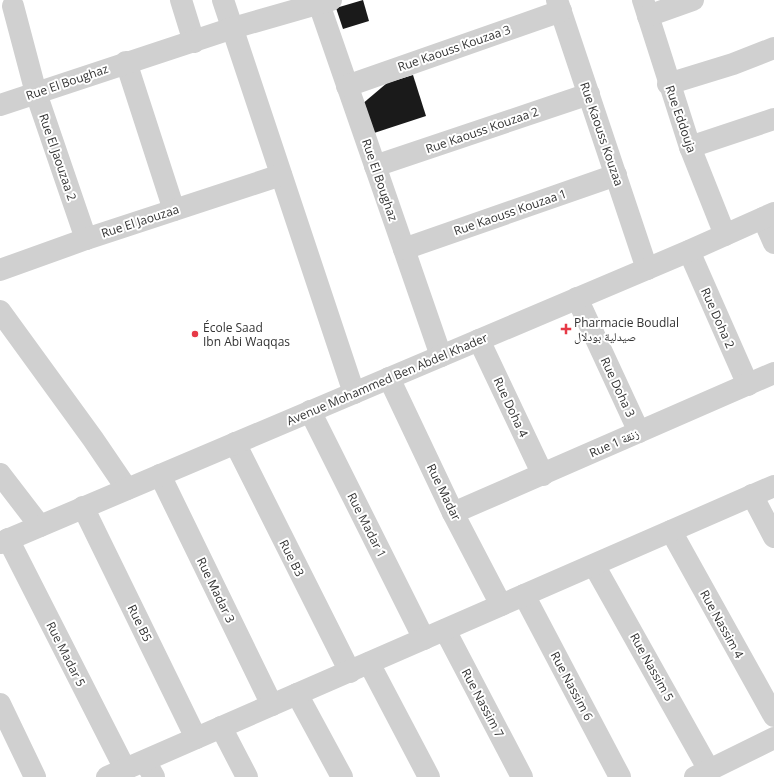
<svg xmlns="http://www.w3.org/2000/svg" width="774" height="777" viewBox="0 0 774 777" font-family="'Open Sans','Noto Naskh Arabic',sans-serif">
<rect width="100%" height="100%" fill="#fff"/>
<g fill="#1a1a1a">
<path d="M 363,0 L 369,21 L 343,29 L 336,8 Z"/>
<path d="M 413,75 L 426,116 L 371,134 L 361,105 L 387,83 Z"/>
</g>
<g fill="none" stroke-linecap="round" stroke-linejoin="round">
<g stroke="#d0d0d0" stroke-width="22">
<path d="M 181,0 L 194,42"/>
<path d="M 223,0 L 354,393"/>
<path d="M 557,0 L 647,269"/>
<path d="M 643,0 L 690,147 L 725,235"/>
<path d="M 319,4 L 441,356"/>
<path d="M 13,6 L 36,93 L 86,239"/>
<path d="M 648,16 L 693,0"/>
<path d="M 126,62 L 174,210"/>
<path d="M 668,84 L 733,64 L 774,48"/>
<path d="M 347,86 L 561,11"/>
<path d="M 0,105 L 233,28 L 331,0"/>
<path d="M 690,147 L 774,119"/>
<path d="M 375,166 L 589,94"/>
<path d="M 763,218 L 774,243"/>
<path d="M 404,249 L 616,175"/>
<path d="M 689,251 L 748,385"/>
<path d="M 0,270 L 86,239 L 281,175"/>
<path d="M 577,298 L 639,432"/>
<path d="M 0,311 L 93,439 L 127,489"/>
<path d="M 479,340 L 543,475"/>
<path d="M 389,378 L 453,513 L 501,605"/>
<path d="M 310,411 L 424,639"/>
<path d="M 235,443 L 350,672"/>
<path d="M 0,474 L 40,526"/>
<path d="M 160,475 L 272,705"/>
<path d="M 752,495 L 774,537"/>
<path d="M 83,507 L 196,738"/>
<path d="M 453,513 L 774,373"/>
<path d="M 671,531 L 774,716"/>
<path d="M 8,539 L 125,769"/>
<path d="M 0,543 L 689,251 L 774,213"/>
<path d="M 594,565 L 709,770"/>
<path d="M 524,595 L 620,777"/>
<path d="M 445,630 L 522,777"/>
<path d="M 369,663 L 429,777"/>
<path d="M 297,694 L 342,777"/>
<path d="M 0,704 L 35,777"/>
<path d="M 221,727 L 247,777"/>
<path d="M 145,761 L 154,777"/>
<path d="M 107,777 L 774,486"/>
<path d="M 695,777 L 774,738"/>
</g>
</g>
<g fill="#e63946" stroke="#fff" stroke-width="1.5">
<path d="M564 323h4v4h4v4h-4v4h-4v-4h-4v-4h4z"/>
<circle cx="195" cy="334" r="4"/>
</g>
<g text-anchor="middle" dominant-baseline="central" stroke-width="4" stroke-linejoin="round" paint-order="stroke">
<g font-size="12" fill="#333" stroke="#fff">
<text transform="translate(454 48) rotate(-19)">Rue Kaouss Kouzaa 3</text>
<text transform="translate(67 82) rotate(-19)">Rue El Boughaz</text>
<text transform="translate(681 119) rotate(71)">Rue Eddouja</text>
<text transform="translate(482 130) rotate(-19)">Rue Kaouss Kouzaa 2</text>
<text transform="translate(602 134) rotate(71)">Rue Kaouss Kouzaa</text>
<text transform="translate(58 157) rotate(71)">Rue El Jaouzaa 2</text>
<text transform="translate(380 180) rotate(71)">Rue El Boughaz</text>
<text transform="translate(510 212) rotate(-19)">Rue Kaouss Kouzaa 1</text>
<text transform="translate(140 221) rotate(-18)">Rue El Jaouzaa</text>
<text transform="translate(718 318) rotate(66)">Rue Doha 2</text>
<text transform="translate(387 379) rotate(-23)">Avenue Mohammed Ben Abdel Khader</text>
<text transform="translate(618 387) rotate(65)">Rue Doha 3</text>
<text transform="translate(511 407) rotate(65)">Rue Doha 4</text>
<text transform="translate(614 443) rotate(-24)">Rue 1 زنقة</text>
<text transform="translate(444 492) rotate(64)">Rue Madar</text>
<text transform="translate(367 525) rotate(63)">Rue Madar 1</text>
<text transform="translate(292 558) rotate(63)">Rue B3</text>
<text transform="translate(216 590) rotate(64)">Rue Madar 3</text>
<text transform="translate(140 623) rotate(64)">Rue B5</text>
<text transform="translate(722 624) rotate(61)">Rue Nassim 4</text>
<text transform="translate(66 654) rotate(63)">Rue Madar 5</text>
<text transform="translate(652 667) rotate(61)">Rue Nassim 5</text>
<text transform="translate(572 686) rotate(62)">Rue Nassim 6</text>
<text transform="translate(483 703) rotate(62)">Rue Nassim 7</text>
</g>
<g font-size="12" fill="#333" stroke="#fff" text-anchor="start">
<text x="574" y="322">Pharmacie Boudlal<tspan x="574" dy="14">صيدلية بودلال</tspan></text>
<text x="203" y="327">École Saad<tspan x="203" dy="14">Ibn Abi Waqqas</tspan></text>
</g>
</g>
</svg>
